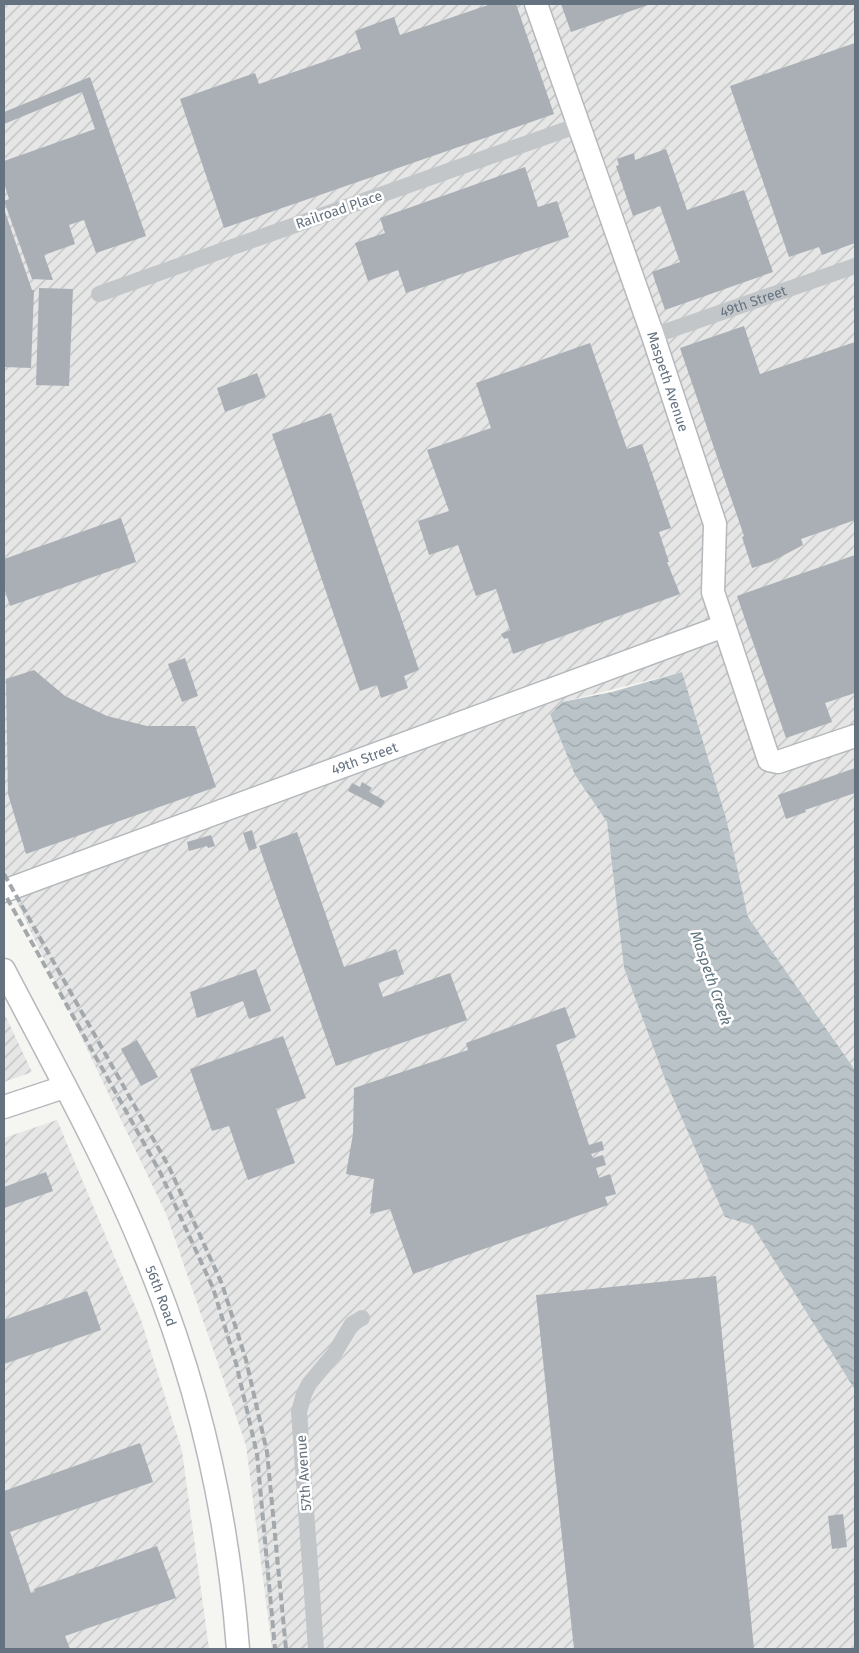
<svg xmlns="http://www.w3.org/2000/svg" width="859" height="1653" viewBox="0 0 859 1653" font-family="'Fira Sans',sans-serif">
<defs>
<pattern id="industrial-furrows" width="10" height="10" patternUnits="userSpaceOnUse" patternTransform="scale(1.25)"><rect width="10" height="10" fill="#e5e6e5"/><path d="M-1 1l2-2M0 10L10 0M9 11l2-2" fill="none" stroke="#bdbfbf"/></pattern>
<pattern id="water-waves" width="16" height="10" patternUnits="userSpaceOnUse" patternTransform="scale(1.25)"><rect width="16" height="10" fill="#bac4c8"/><path d="M0 5q4-4 8 0t8 0" fill="none" stroke="#9ba4a8"/></pattern>
</defs>
<rect width="100%" height="100%" fill="#f5f5f1"/>
<g fill="url(#industrial-furrows)">
<path d="M 4,4 L 855,4 L 855,1070 L 748,917 L 682,672 L 562,702 L 550,714 L 575,775 L 607,822 L 624,968 L 666,1082 L 725,1216 L 752,1224 L 855,1390 L 855,1649 L 272,1649 L 246,1445 L 167,1216 L 10,888 L 4,891 Z"/>
<path d="M 4,1013 L 32,1072 L 4,1082 Z"/>
<path d="M 57,1120 L 141,1320 L 182,1451 L 209,1649 L 4,1649 L 4,1138 Z"/>
</g>
<path fill="url(#water-waves)" d="M 682,672 L 726,818 L 748,917 L 855,1070 L 855,1390 L 752,1225 L 725,1217 L 666,1082 L 624,968 L 607,822 L 575,775 L 550,714 L 562,702 L 612,692 Z"/>
<g fill="#a9afb5">
<path d="M 491,4 L 516,4 L 554,114 L 224,228 L 180,99 L 255,73 L 259,84 L 361,49 L 355,31 L 394,17 L 400,35 Z"/>
<path d="M 561,4 L 651,4 L 571,32 Z"/>
<path d="M 855,43 L 855,243 L 822,255 L 819,247 L 789,257 L 730,86 Z"/>
<path d="M 90,77 L 146,236 L 96,253 L 84,220 L 69,225 L 75,244 L 44,255 L 53,280 L 32,279 L 4,201 L 9,199 L 4,183 L 4,161 L 95,129 L 82,92 L 4,124 L 4,112 Z"/>
<path d="M 666,149 L 687,210 L 744,190 L 773,272 L 665,310 L 652,272 L 680,262 L 660,206 L 633,216 L 616,166 L 619,165 L 617,159 L 634,153 L 635,160 Z"/>
<path d="M 525,167 L 538,207 L 557,201 L 569,237 L 406,293 L 398,270 L 368,281 L 355,243 L 385,233 L 380,218 Z"/>
<path d="M 4,209 L 32,290 L 34,290 L 31,368 L 4,367 Z"/>
<path d="M 39,288 L 73,289 L 69,386 L 36,385 Z"/>
<path d="M 744,326 L 760,374 L 855,342 L 855,520 L 801,539 L 803,545 L 771,562 L 752,568 L 742,537 L 744,536 L 680,348 Z"/>
<path d="M 590,343 L 627,449 L 642,444 L 671,528 L 659,532 L 669,562 L 667,562 L 680,594 L 513,654 L 508,638 L 504,639 L 501,634 L 510,630 L 496,589 L 476,596 L 458,545 L 429,555 L 418,521 L 449,511 L 427,450 L 491,428 L 476,383 Z"/>
<path d="M 257,373 L 266,397 L 225,412 L 217,388 Z"/>
<path d="M 331,413 L 419,670 L 404,676 L 408,688 L 381,698 L 377,685 L 360,691 L 272,434 Z"/>
<path d="M 121,518 L 136,562 L 10,606 L 4,588 L 4,559 Z"/>
<path d="M 855,555 L 855,693 L 825,703 L 832,722 L 786,738 L 737,596 Z"/>
<path d="M 185,658 L 198,696 L 182,702 L 168,664 Z"/>
<path d="M 34,670 L 65,696 L 107,716 L 147,726 L 195,726 L 216,787 L 26,854 L 8,794 L 6,679 Z"/>
<path d="M 855,768 L 855,793 L 805,810 L 806,812 L 786,819 L 778,795 Z"/>
<path d="M 362,782 L 372,788 L 369,792 L 385,801 L 381,808 L 348,791 L 352,783 L 360,787 Z"/>
<path d="M 252,830 L 257,848 L 249,851 L 243,833 Z"/>
<path d="M 297,832 L 344,967 L 396,949 L 404,974 L 378,983 L 383,997 L 450,973 L 467,1020 L 336,1066 L 259,846 Z"/>
<path d="M 211,835 L 215,846 L 208,848 L 207,846 L 189,851 L 187,842 Z"/>
<path d="M 256,969 L 271,1011 L 249,1019 L 243,1001 L 197,1018 L 190,992 Z"/>
<path d="M 565,1007 L 576,1037 L 556,1045 L 589,1145 L 602,1141 L 604,1150 L 591,1154 L 593,1158 L 603,1155 L 606,1165 L 596,1168 L 599,1178 L 610,1174 L 616,1194 L 605,1197 L 608,1205 L 413,1274 L 390,1209 L 370,1214 L 374,1179 L 346,1174 L 353,1134 L 354,1088 L 468,1050 L 466,1043 Z"/>
<path d="M 283,1036 L 306,1098 L 276,1109 L 295,1163 L 248,1180 L 229,1126 L 212,1131 L 190,1069 Z"/>
<path d="M 137,1040 L 158,1077 L 141,1086 L 121,1049 Z"/>
<path d="M 46,1172 L 53,1191 L 4,1208 L 4,1187 Z"/>
<path d="M 716,1276 L 754,1649 L 574,1649 L 536,1295 Z"/>
<path d="M 87,1291 L 101,1330 L 4,1364 L 4,1320 Z"/>
<path d="M 140,1443 L 153,1482 L 10,1532 L 31,1593 L 35,1592 L 34,1589 L 157,1546 L 176,1598 L 65,1636 L 70,1649 L 4,1649 L 4,1491 Z"/>
<path d="M 843,1514 L 847,1547 L 832,1549 L 828,1516 Z"/>
</g>
<g fill="none" stroke-linecap="round" stroke-linejoin="round">
<defs>
<g id="secondary">
<path id="s2" d="M 536,4 L 653,336 L 715,524 L 713,592 L 769,760 L 778,762 L 855,736"/>
<path id="s3" d="M 4,891 L 724,626"/>
<path id="s4" d="M 4,970 C 53,1064 106,1158 146,1257 C 198,1382 228,1515 238,1649"/>
<path d="M 4,1107 L 64,1087"/>
</g>
</defs>
<use href="#secondary" stroke="#b5b9bd" stroke-width="25"/>
<g stroke="#c3c6c9" stroke-width="16">
<path d="M 99,294 L 579,125"/>
<path id="s1" d="M 653,336 L 855,266"/>
<path d="M 316,1649 L 299,1412 L 304,1394 L 309,1384 L 334,1354 L 352,1324 L 362,1318"/>
</g>
<use href="#secondary" stroke="#fff" stroke-width="22"/>
<g stroke="#a3a8ad" stroke-width="4" stroke-dasharray="8 4" stroke-linecap="butt">
<path d="M 4,874 L 169,1167 L 222,1284 L 246,1360 L 267,1452 L 286,1649"/>
<path d="M 7,898 L 160,1172 L 213,1288 L 236,1363 L 257,1454 L 275,1649"/>
</g>
</g>
<g text-anchor="middle" dominant-baseline="central" stroke-width="5" stroke-linejoin="round" paint-order="stroke">
<g font-size="14" fill="#657381" stroke="#fff">
<text transform="translate(339 210) rotate(-19)">Railroad Place</text>
<text stroke="none"><textPath href="#s1" startOffset="106">49th Street</textPath></text>
<text stroke="none"><textPath href="#s2" startOffset="400">Maspeth Avenue</textPath></text>
<text stroke="none"><textPath href="#s3" startOffset="384">49th Street</textPath></text>
<text stroke="none"><textPath href="#s4" startOffset="362">56th Road</textPath></text>
<text transform="translate(304 1473) rotate(-94)">57th Avenue</text>
</g>
<g font-size="15" font-style="italic" fill="#60747f" stroke="#fff">
<text transform="translate(711 978) rotate(71)">Maspeth Creek</text>
</g>
</g>
<rect width="859" height="1653" fill="none" stroke="#657381" stroke-width="10"/>
</svg>
